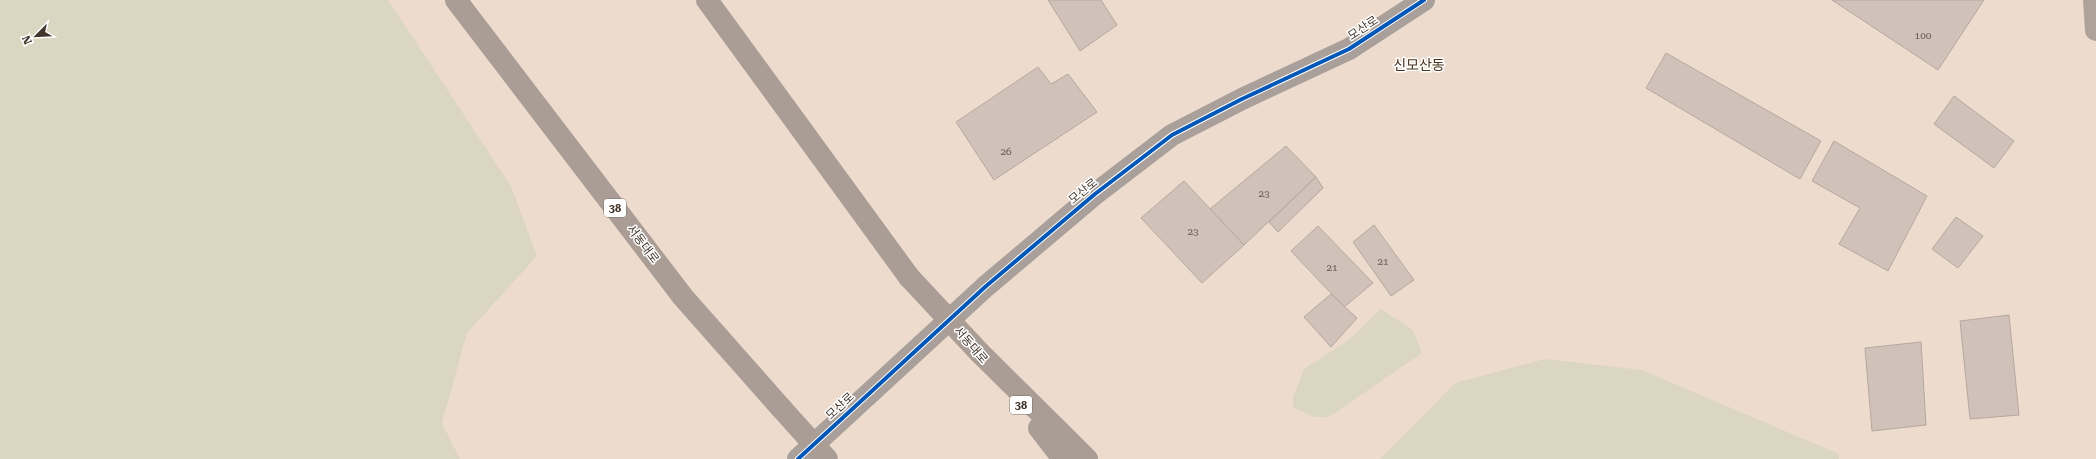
<svg xmlns="http://www.w3.org/2000/svg" width="2096" height="459" viewBox="0 0 2096 459" font-family="'Roboto Serif','Noto Sans KR',serif">
<rect width="100%" height="100%" fill="#eddcce"/>
<g fill="#dbd6c1">
<path d="M 0,0 L 388,0 L 511,186 L 537,256 L 467,333 L 442,423 L 460,459 L 0,459 Z"/>
<path d="M 1381,309 L 1413,330 L 1422,353 L 1329,417 L 1314,417 L 1293,407 L 1293,398 L 1304,369 L 1350,339 Z"/>
<path d="M 1545,359 L 1642,370 L 1839,454 L 1839,459 L 1380,459 L 1455,383 Z"/>
</g>
<g fill="#d1c2b9" stroke="#b6a89f">
<path d="M 1048,0 L 1101,0 L 1117,25 L 1080,51 Z"/>
<path d="M 1832,0 L 1984,0 L 1938,70 Z"/>
<path d="M 1666,53 L 1821,141 L 1800,179 L 1646,88 Z"/>
<path d="M 1038,67 L 1051,84 L 1068,74 L 1097,112 L 994,180 L 956,122 Z"/>
<path d="M 1954,96 L 2014,141 L 1994,168 L 1934,124 Z"/>
<path d="M 1834,141 L 1927,196 L 1888,271 L 1839,244 L 1860,208 L 1812,181 Z"/>
<path d="M 1286,146 L 1316,177 L 1244,245 L 1210,209 Z"/>
<path d="M 1316,177 L 1323,188 L 1278,232 L 1269,222 Z"/>
<path d="M 1184,181 L 1244,245 L 1202,283 L 1141,218 Z"/>
<path d="M 1956,217 L 1983,236 L 1958,268 L 1932,249 Z"/>
<path d="M 1374,225 L 1414,280 L 1391,296 L 1353,242 Z"/>
<path d="M 1318,226 L 1373,283 L 1344,307 L 1291,251 Z"/>
<path d="M 1331,294 L 1357,318 L 1331,347 L 1304,317 Z"/>
<path d="M 2009,315 L 2019,415 L 1970,419 L 1960,321 Z"/>
<path d="M 1921,342 L 1926,425 L 1872,431 L 1865,348 Z"/>
</g>
<g fill="none" stroke-linecap="round" stroke-linejoin="round">
<path stroke="#aaa09b" stroke-width="22" d="M 798,459 L 985,287 L 1095,194 L 1172,135 L 1242,99 L 1349,49 L 1424,0"/>
<path stroke="#aea29b" stroke-width="22" d="M 2094,0 L 2096,30"/>
<g stroke="#aa9d95" stroke-width="22">
<path d="M 456,0 L 683,297 L 782,409"/>
<path d="M 707,0 L 909,277"/>
<path d="M 979,352 L 1087,459"/>
<path d="M 1039,428 L 1063,459"/>
</g>
<g stroke="#aa9d95" stroke-width="22">
<path d="M 909,277 L 979,352"/>
<path d="M 782,409 L 827,459"/>
</g>
<defs>
<path id="cycleway" d="M 798,459 L 985,287 L 1095,194 L 1172,135 L 1242,99 L 1349,49 L 1424,0"/>
</defs>
<use href="#cycleway" stroke="#fff" stroke-width="6"/>
<use href="#cycleway" stroke="#0057b8" stroke-width="4"/>
</g>
<g text-anchor="middle" dominant-baseline="central" stroke-width="3" stroke-linejoin="round" paint-order="stroke">
<g font-size="10" fill="#66594f">
<text x="1923" y="35">100</text>
<text x="1006" y="151">26</text>
<text x="1264" y="193">23</text>
<text x="1193" y="231">23</text>
<text x="1383" y="261">21</text>
<text x="1332" y="267">21</text>
</g>
<g fill="#fff" stroke="#7b726b" stroke-width="1">
<rect x="604" y="199" width="22" height="18" rx="3"/>
<rect x="1010" y="396" width="22" height="18" rx="3"/>
</g>
<g font-size="11" font-weight="bold" fill="#42362c">
<text x="615" y="208">38</text>
<text x="1021" y="405">38</text>
</g>
<g font-size="12" fill="#42362c" stroke="#fff">
<text transform="translate(1363 28) rotate(-33)">모산로</text>
<text transform="translate(1083 191) rotate(-39)">모산로</text>
<text transform="translate(643 244) rotate(53)">서동대로</text>
<text transform="translate(971 345) rotate(49)">서동대로</text>
<text transform="translate(840 406) rotate(-43)">모산로</text>
</g>
<g font-size="14" fill="#4b321d" stroke="#fff">
<text x="1419" y="65">신모산동</text>
</g>
</g>
<g transform="translate(36 36) rotate(246)" stroke="#ffffff" stroke-width="3" paint-order="stroke">
<path d="M0-3L7 15L0 10L-7 15Z" fill="#42362c"/>
<text y="-6" font-size="11" font-weight="bold" text-anchor="middle" fill="#42362c">N</text>
</g>
</svg>
